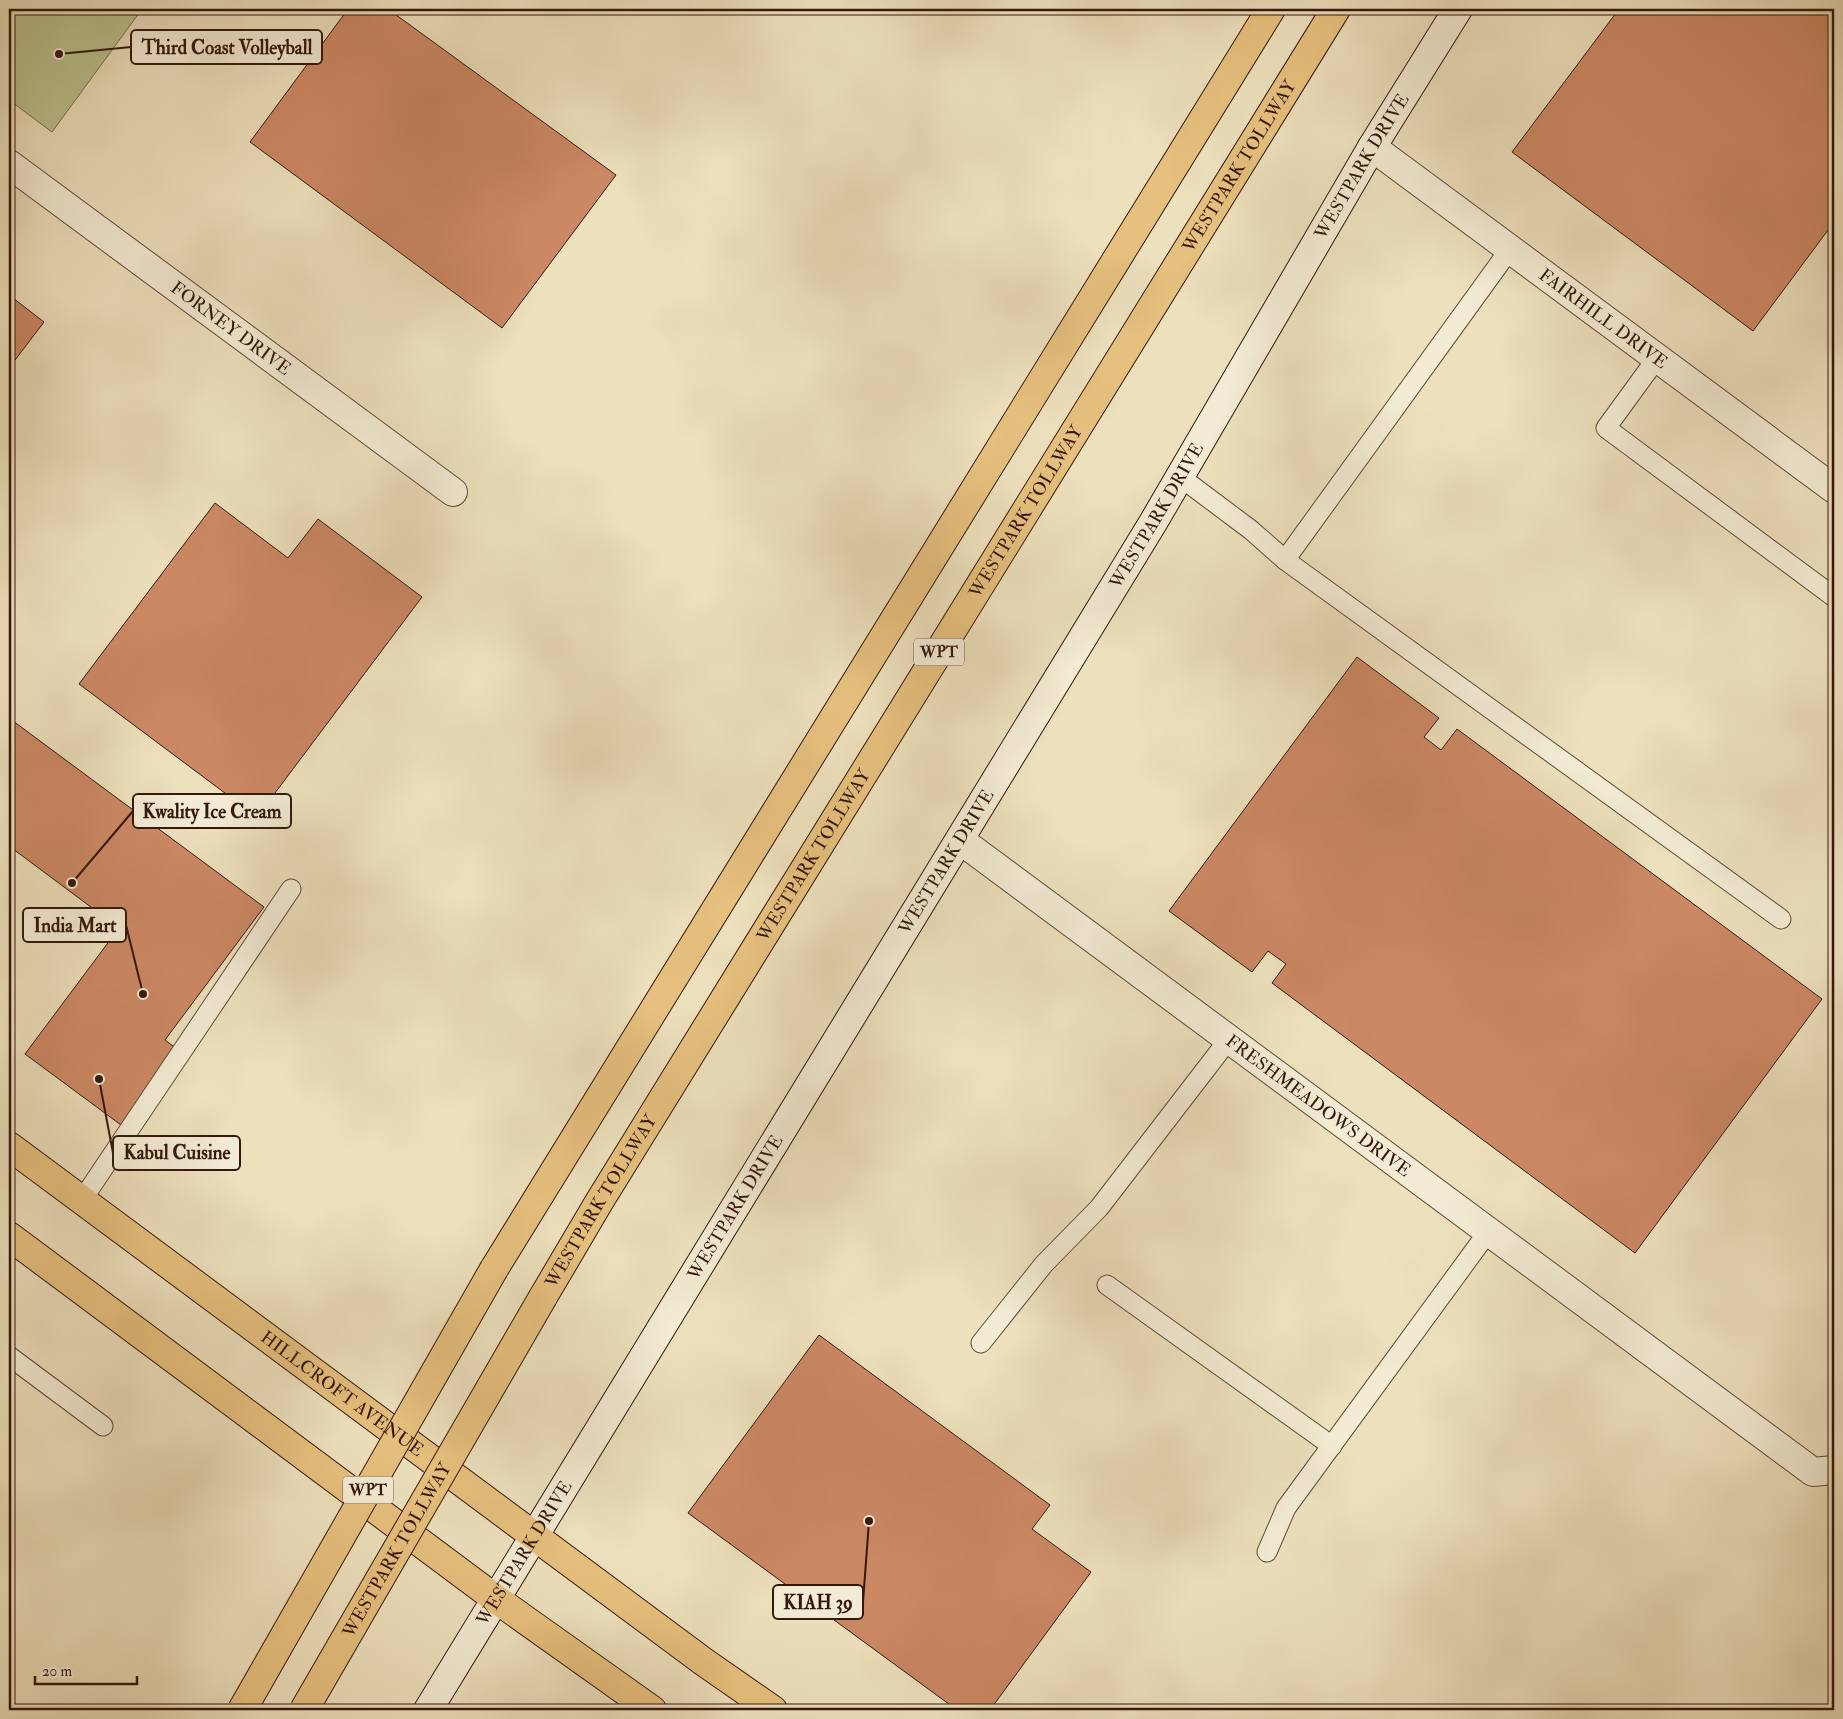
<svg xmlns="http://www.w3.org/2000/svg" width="1843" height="1719" viewBox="0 0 1843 1719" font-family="'IM FELL Double Pica',serif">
<rect width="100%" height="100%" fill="#ede0bd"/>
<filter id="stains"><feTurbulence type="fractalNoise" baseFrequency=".004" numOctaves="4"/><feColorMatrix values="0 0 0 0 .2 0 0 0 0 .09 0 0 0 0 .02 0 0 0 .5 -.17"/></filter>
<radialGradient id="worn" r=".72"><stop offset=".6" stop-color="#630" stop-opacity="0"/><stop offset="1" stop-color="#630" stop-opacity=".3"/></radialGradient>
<path fill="#bac290" stroke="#776d4e" d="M 9,9 L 142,9 L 52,132 L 9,100 Z"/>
<g fill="#cb8864" stroke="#34180c">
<path d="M 348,9 L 388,9 L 616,175 L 502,328 L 250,142 Z"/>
<path d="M 1619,9 L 1834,9 L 1834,222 L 1753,331 L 1512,152 Z"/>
<path d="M 9,295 L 44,322 L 9,368 Z"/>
<path d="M 215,503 L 288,558 L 318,519 L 422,597 L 257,817 L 79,684 Z"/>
<path d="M 1357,657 L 1439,718 L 1424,737 L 1441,750 L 1457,729 L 1822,999 L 1635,1253 L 1272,983 L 1286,964 L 1268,951 L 1252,972 L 1169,911 Z"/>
<path d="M 9,718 L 264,907 L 165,1040 L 177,1049 L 121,1125 L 25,1054 L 119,928 L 9,846 Z"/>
<path d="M 819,1335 L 1050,1505 L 1032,1529 L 1091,1572 L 990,1710 L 957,1710 L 688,1513 Z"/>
</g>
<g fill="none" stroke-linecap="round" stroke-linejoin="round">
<defs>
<g id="lane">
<path d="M 1657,358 L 1606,428 L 1834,597"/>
<path d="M 1179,476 L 1251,530 L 1285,560 L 1781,919"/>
<path d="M 1285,560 L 1510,249"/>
<path d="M 82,1200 L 291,889"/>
<path d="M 1107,1285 L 1332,1446"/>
<path d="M 981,1343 L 1044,1264 L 1099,1208 L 1229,1039"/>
<path d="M 9,1356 L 103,1426"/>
<path d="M 1267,1552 L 1286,1508 L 1488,1232"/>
</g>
<g id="street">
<path id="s1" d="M 1372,147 L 1834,489"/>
<path id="s2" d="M 9,164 L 453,492"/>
<path id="s3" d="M 960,840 L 1813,1472 L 1834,1470"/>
</g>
<g id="secondary">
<path id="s4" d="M 428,1710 L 1154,521 L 1372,147 L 1458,9"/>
</g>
<g id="primary">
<path id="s5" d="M 9,1146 L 704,1662 L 773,1710"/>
<path d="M 9,1236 L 496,1599 L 652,1710"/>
</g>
<g id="highway">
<path d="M 494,1269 L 1271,9"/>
<path id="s6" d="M 543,1297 L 599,1202 L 1336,9"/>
</g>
</defs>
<use href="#lane" stroke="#624a38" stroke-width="21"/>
<use href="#street" stroke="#624a38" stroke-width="30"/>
<use href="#secondary" stroke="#34180c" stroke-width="30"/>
<use href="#primary" stroke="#34180c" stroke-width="30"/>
<use href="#highway" stroke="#34180c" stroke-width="30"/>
<use href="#lane" stroke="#f3ebd4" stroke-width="19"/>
<use href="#street" stroke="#f3ebd4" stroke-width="28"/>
<use href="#secondary" stroke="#f3ebd4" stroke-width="28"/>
<use href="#primary" stroke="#e6c07e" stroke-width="28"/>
<use href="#highway" stroke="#e6c07e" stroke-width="28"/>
<defs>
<g id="highway-bridge">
<path d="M 242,1710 L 494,1269"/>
<path id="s7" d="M 304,1710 L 543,1297"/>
</g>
</defs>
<use href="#highway-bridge" stroke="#34180c" stroke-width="30" stroke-linecap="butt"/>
<use href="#highway-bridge" stroke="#e6c07e" stroke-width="28"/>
</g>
<g text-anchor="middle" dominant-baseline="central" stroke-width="4.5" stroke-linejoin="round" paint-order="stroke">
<g fill="#f3ebd4" stroke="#6d5748" stroke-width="1">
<rect x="914" y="638.5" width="50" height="27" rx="4"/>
<rect x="343" y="1476.5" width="50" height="27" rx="4"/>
</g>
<g font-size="16" font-weight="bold" fill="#34180c">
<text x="939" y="652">WPT</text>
<text x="368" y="1490">WPT</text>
</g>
<g font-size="18" fill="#34180c" stroke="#f3ebd4">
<text stroke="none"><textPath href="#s6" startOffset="1328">WESTPARK TOLLWAY</textPath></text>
<text stroke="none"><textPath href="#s4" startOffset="1804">WESTPARK DRIVE</textPath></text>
<text stroke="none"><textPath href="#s1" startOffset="288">FAIRHILL DRIVE</textPath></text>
<text stroke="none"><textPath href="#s2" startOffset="276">FORNEY DRIVE</textPath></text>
<text stroke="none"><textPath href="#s6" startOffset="922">WESTPARK TOLLWAY</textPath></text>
<text stroke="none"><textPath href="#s4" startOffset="1399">WESTPARK DRIVE</textPath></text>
<text stroke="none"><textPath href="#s6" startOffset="518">WESTPARK TOLLWAY</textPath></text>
<text stroke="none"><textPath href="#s4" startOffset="994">WESTPARK DRIVE</textPath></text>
<text stroke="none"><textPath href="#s3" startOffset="446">FRESHMEADOWS DRIVE</textPath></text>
<text stroke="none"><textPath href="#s6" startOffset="112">WESTPARK TOLLWAY</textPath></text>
<text stroke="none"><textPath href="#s4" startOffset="589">WESTPARK DRIVE</textPath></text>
<text stroke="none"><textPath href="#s5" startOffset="415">HILLCROFT AVENUE</textPath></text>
<text stroke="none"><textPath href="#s7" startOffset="185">WESTPARK TOLLWAY</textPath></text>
<text stroke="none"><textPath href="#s4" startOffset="184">WESTPARK DRIVE</textPath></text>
</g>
</g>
<path fill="none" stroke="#34180c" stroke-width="2" d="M59 54L131 47M72 883L133 811M143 994L126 925M99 1079L113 1153M869 1521L863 1602"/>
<g fill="#34180c" stroke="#f3ebd4" stroke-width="2">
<circle cx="59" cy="54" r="5"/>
<circle cx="72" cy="883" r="5"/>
<circle cx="143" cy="994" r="5"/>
<circle cx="99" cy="1079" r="5"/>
<circle cx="869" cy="1521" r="5"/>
</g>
<g fill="#f3ebd4" stroke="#34180c" stroke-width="2">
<rect x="131" y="30" width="191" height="34" rx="5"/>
<rect x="133" y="794" width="158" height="34" rx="5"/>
<rect x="23" y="908" width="103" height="34" rx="5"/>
<rect x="113" y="1136" width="127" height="34" rx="5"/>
<rect x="773" y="1585" width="90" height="34" rx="5"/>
</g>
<g font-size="19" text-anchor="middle" font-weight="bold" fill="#34180c">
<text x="227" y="54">Third Coast Volleyball</text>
<text x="212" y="818">Kwality Ice Cream</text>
<text x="75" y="932">India Mart</text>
<text x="177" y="1159">Kabul Cuisine</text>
<text x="818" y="1609">KIAH 39</text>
</g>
<rect width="1843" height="1719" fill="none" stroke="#ede0bd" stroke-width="30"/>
<rect x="10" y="10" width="1823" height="1699" fill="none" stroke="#34180c" stroke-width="2.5"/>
<rect x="15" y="15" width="1813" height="1689" fill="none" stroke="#34180c"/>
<path d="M35 1676v8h102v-8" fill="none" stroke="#34180c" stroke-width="2.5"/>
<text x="42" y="1676" font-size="15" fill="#34180c" stroke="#f3ebd4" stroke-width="4" paint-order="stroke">20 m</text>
<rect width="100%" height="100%" filter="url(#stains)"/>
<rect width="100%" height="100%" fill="url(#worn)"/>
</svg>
